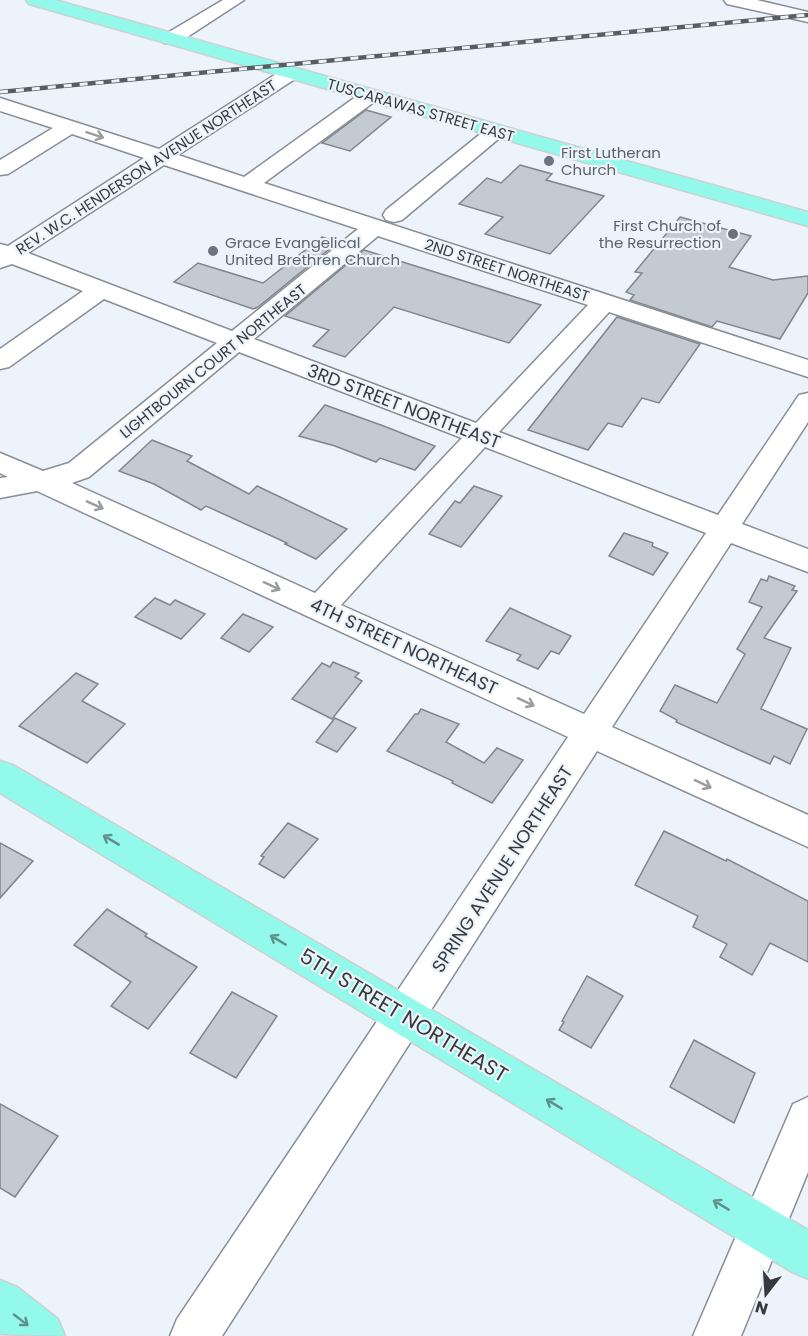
<svg xmlns="http://www.w3.org/2000/svg" width="808" height="1336" viewBox="0 0 808 1336" font-family="Poppins,sans-serif">
<rect width="100%" height="100%" fill="#ecf3fa"/>
<g fill="#c4cad1" stroke="#80868d" stroke-width="1.5">
<path d="M 366,110 L 391,117 L 350,151 L 322,143 Z"/>
<path d="M 520,165 L 552,174 L 546,180 L 604,196 L 550,254 L 485,234 L 503,217 L 459,204 L 487,178 L 501,183 Z"/>
<path d="M 680,217 L 751,236 L 729,267 L 773,280 L 808,276 L 808,293 L 780,339 L 717,321 L 712,327 L 630,300 L 634,295 L 626,292 L 642,273 L 635,272 Z"/>
<path d="M 322,237 L 338,242 L 258,307 L 253,309 L 174,282 L 198,263 L 263,283 Z"/>
<path d="M 364,250 L 541,305 L 509,343 L 394,307 L 345,357 L 313,346 L 329,330 L 285,316 Z"/>
<path d="M 617,317 L 700,344 L 659,403 L 642,398 L 622,427 L 608,423 L 588,450 L 528,430 Z"/>
<path d="M 325,405 L 381,425 L 435,446 L 415,470 L 380,458 L 376,462 L 335,446 L 299,436 Z"/>
<path d="M 152,440 L 192,456 L 187,461 L 249,494 L 257,486 L 347,529 L 316,559 L 285,544 L 287,543 L 206,506 L 201,510 L 154,484 L 119,471 Z"/>
<path d="M 474,486 L 502,496 L 461,547 L 429,534 L 455,501 L 460,503 Z"/>
<path d="M 624,533 L 653,543 L 652,546 L 668,553 L 653,575 L 609,556 Z"/>
<path d="M 769,576 L 795,586 L 792,590 L 797,591 L 764,638 L 791,648 L 761,709 L 807,729 L 790,764 L 774,756 L 770,764 L 676,722 L 677,720 L 660,711 L 675,685 L 717,703 L 745,654 L 737,649 L 762,607 L 749,602 L 761,579 L 767,581 Z"/>
<path d="M 155,598 L 170,605 L 175,600 L 205,614 L 181,639 L 135,617 Z"/>
<path d="M 510,608 L 571,636 L 559,654 L 551,651 L 538,669 L 517,660 L 521,655 L 486,641 Z"/>
<path d="M 243,614 L 273,627 L 249,652 L 221,638 Z"/>
<path d="M 333,662 L 359,673 L 355,677 L 362,681 L 332,719 L 292,699 L 322,663 L 330,667 Z"/>
<path d="M 76,673 L 98,684 L 82,701 L 125,724 L 87,763 L 19,726 Z"/>
<path d="M 421,709 L 459,724 L 446,742 L 484,763 L 497,748 L 523,760 L 492,803 L 452,783 L 453,781 L 387,751 L 415,714 L 418,714 Z"/>
<path d="M 335,718 L 356,728 L 337,752 L 316,742 Z"/>
<path d="M 288,823 L 318,839 L 284,878 L 259,864 L 264,857 L 261,856 Z"/>
<path d="M 664,831 L 726,861 L 727,859 L 808,901 L 808,962 L 770,943 L 752,975 L 720,957 L 727,944 L 693,927 L 698,916 L 635,885 Z"/>
<path d="M 0,843 L 33,861 L 0,898 Z"/>
<path d="M 107,909 L 147,934 L 145,936 L 197,967 L 148,1029 L 111,1006 L 131,982 L 74,945 Z"/>
<path d="M 587,976 L 623,996 L 591,1048 L 559,1030 L 564,1022 L 562,1021 Z"/>
<path d="M 232,992 L 277,1016 L 236,1078 L 190,1053 Z"/>
<path d="M 694,1040 L 755,1073 L 734,1123 L 670,1087 Z"/>
<path d="M 0,1104 L 58,1136 L 15,1197 L 0,1188 Z"/>
</g>
<g fill="none" stroke-linecap="round" stroke-linejoin="round">
<defs>
<g id="minor">
<path d="M 223,0 L 244,0 L 178,43 L 164,43 L 162,39 L 164,35 Z"/>
<path d="M 724,0 L 757,0 L 808,12 L 808,22 L 727,4 Z"/>
<path d="M 291,67 L 298,69 L 301,73 L 298,77 L 178,155 L 244,177 L 364,91 L 378,91 L 381,95 L 378,99 L 264,183 L 808,360 L 808,377 L 609,312 L 499,432 L 718,515 L 799,395 L 808,393 L 808,422 L 742,524 L 808,549 L 808,572 L 731,543 L 612,727 L 808,815 L 808,847 L 597,751 L 222,1336 L 170,1336 L 177,1319 L 568,737 L 37,491 L 0,498 L 0,478 L 8,477 L 0,473 L 0,453 L 43,471 L 69,463 L 217,343 L 104,299 L 9,367 L 0,369 L 0,349 L 83,291 L 12,264 L 0,268 L 0,244 L 8,246 L 144,158 L 72,134 L 8,174 L 0,175 L 0,160 L 53,128 L 0,111 L 0,98 L 159,149 L 284,69 ZM 164,165 L 358,229 L 232,331 L 28,253 ZM 378,236 L 588,305 L 476,423 L 254,339 ZM 239,352 L 462,438 L 315,593 L 72,483 L 89,477 ZM 485,447 L 706,533 L 584,714 L 341,605 Z"/>
<path d="M 496,125 L 503,127 L 506,131 L 503,135 L 402,220 L 394,222 L 386,220 L 383,215 L 386,210 L 489,127 Z"/>
<path d="M 808,1097 L 808,1172 L 741,1336 L 693,1336 L 793,1104 Z"/>
</g>
<g id="major">
<path d="M 26,0 L 55,0 L 808,212 L 808,226 L 29,4 Z"/>
<path d="M 0,761 L 13,765 L 808,1230 L 808,1279 L 792,1272 L 0,793 Z"/>
<path d="M 0,1280 L 17,1287 L 58,1319 L 65,1336 L 0,1334 Z"/>
</g>
</defs>
<use href="#minor" stroke="#888e95" stroke-width="3"/>
<use href="#major" stroke="#cfd0d0" stroke-width="3"/>
<use href="#minor" fill="#fff" fill-rule="evenodd"/>
<use href="#major" fill="#92f9eb" fill-rule="evenodd"/>
<defs>
<path id="rail" d="M 0,92 L 808,15"/>
</defs>
<use href="#rail" stroke="#595d60" stroke-width="4.5"/>
<use href="#rail" stroke="#ecf3fa" stroke-width="3" stroke-dasharray="8" stroke-linecap="butt"/>
</g>
<defs><path id="oneway-shaft" d="M-6 0H5M1.5-3L5.5 0L1.5 3" fill="none" stroke-width="1.6" stroke-linecap="round" stroke-linejoin="round" transform="scale(1.5)"/></defs>
<g stroke="#9b9c9e">
<use href="#oneway-shaft" transform="translate(95 135) rotate(18)"/>
<use href="#oneway-shaft" transform="translate(95 505) rotate(24)"/>
<use href="#oneway-shaft" transform="translate(272 586) rotate(25)"/>
<use href="#oneway-shaft" transform="translate(526 702) rotate(25)"/>
<use href="#oneway-shaft" transform="translate(703 784) rotate(25)"/>
</g>
<g stroke="#60908b">
<use href="#oneway-shaft" transform="translate(111 840) rotate(-149)"/>
<use href="#oneway-shaft" transform="translate(278 940) rotate(-149)"/>
<use href="#oneway-shaft" transform="translate(554 1104) rotate(-149)"/>
<use href="#oneway-shaft" transform="translate(721 1205) rotate(-149)"/>
<use href="#oneway-shaft" transform="translate(21 1320) rotate(38)"/>
</g>
<g fill="#6b7280" stroke="#ecf3fa" stroke-width="2">
<circle cx="549" cy="161" r="6"/>
<circle cx="733" cy="234" r="6"/>
<circle cx="213" cy="251" r="6"/>
</g>
<g text-anchor="middle" dominant-baseline="central" stroke-width="4.5" stroke-linejoin="round" paint-order="stroke">
<g font-size="15" fill="#373a3d" stroke="#ecf3fa">
<text transform="translate(421 110) rotate(16)">TUSCARAWAS STREET EAST</text>
<text transform="translate(146 167) rotate(-33)">REV. W.C. HENDERSON AVENUE NORTHEAST</text>
<text transform="translate(507 270) rotate(18)">2ND STREET NORTHEAST</text>
<text transform="translate(213 361) rotate(-39)">LIGHTBOURN COURT NORTHEAST</text>
</g>
<g font-size="15" fill="#5b616d" stroke="#ecf3fa" text-anchor="start">
<text x="561" y="152">First Lutheran<tspan x="561" dy="17">Church</tspan></text>
<text x="721" y="225" text-anchor="end">First Church of<tspan x="721" dy="17">the Resurrection</tspan></text>
<text x="225" y="242">Grace Evangelical<tspan x="225" dy="17">United Brethren Church</tspan></text>
</g>
<g font-size="18" fill="#373a3d" stroke="#ecf3fa">
<text transform="translate(404 406) rotate(21)">3RD STREET NORTHEAST</text>
<text transform="translate(404 646) rotate(25)">4TH STREET NORTHEAST</text>
<text transform="translate(502 869) rotate(-57)">SPRING AVENUE NORTHEAST</text>
</g>
<g font-size="21" fill="#373a3d" stroke="#ecf3fa">
<text transform="translate(404 1015) rotate(31)">5TH STREET NORTHEAST</text>
</g>
</g>
<g transform="translate(766 1294) rotate(197)" stroke="#ecf3fa" stroke-width="4.5" paint-order="stroke">
<path d="M0-4.5L10 22L0 15L-10 22Z" fill="#373a3d"/>
<text y="-9" font-size="16" font-weight="bold" text-anchor="middle" fill="#373a3d">N</text>
</g>
</svg>
